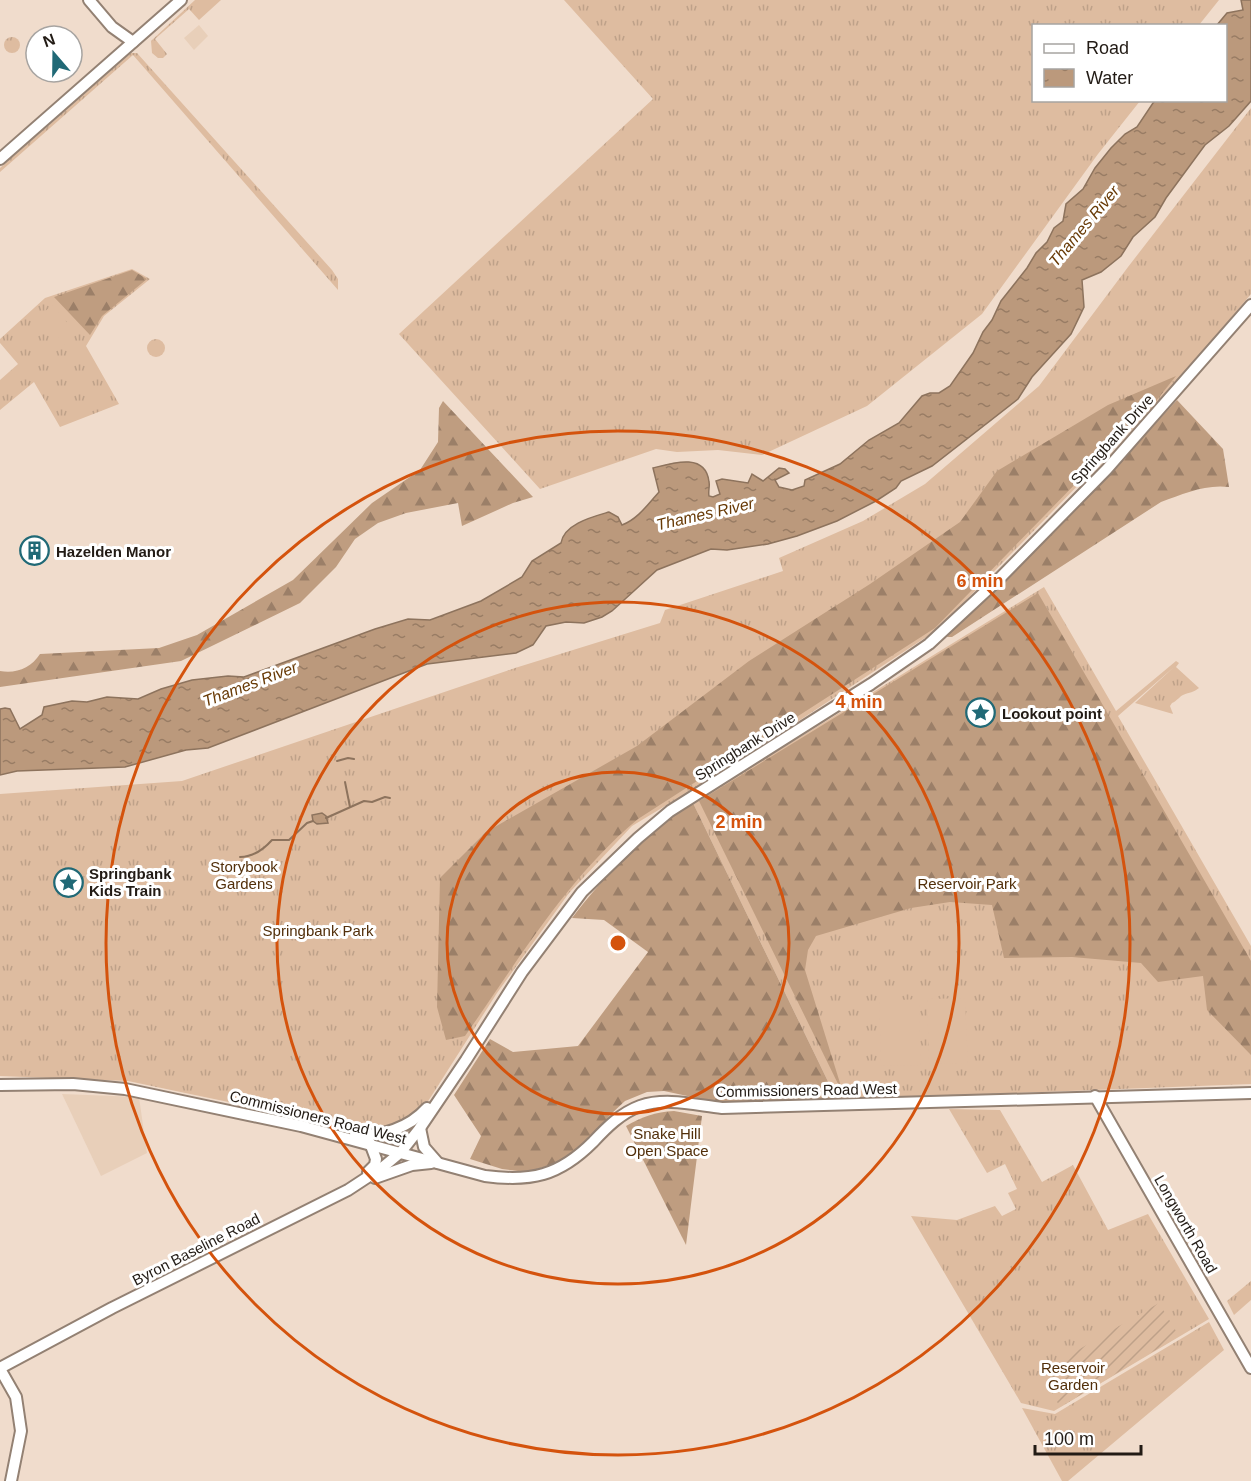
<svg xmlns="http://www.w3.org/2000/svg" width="1251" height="1481" viewBox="0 0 1251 1481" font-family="Helvetica,sans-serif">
<defs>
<pattern id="grass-tufts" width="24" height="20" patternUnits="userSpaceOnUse" patternTransform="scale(1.5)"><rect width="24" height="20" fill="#debca0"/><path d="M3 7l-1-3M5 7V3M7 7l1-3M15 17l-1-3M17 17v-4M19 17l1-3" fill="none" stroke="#bea189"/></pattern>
<pattern id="forest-firs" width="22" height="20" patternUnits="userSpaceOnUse" patternTransform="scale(1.5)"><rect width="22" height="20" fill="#bf9d80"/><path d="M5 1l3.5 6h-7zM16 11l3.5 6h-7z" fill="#9b7f68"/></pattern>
<pattern id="garden-furrows" width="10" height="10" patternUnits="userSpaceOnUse" patternTransform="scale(1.5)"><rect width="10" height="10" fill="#debca0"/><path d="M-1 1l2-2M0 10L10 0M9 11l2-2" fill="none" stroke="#bea189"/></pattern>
<pattern id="water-ripples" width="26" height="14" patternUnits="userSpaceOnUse" patternTransform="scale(1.5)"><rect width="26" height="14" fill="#bb997c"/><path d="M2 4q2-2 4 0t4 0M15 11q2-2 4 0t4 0" fill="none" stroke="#987c64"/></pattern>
</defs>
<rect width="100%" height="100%" fill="#f0dccc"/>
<g fill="#e8cfb9">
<path d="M 199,25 L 208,36 L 194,50 L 184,38 Z"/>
<path d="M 62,1094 L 139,1097 L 147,1153 L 101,1176 Z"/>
</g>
<g fill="url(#grass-tufts)">
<path d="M 195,0 L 221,0 L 199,20 L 189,9 L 155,39 L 167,54 L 163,58 L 158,58 L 152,53 L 151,41 Z"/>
<path d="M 564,0 L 1219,0 L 1199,25 L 1034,26 L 1034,100 L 1140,101 L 1098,154 L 982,314 L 867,406 L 762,455 L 718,450 L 677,452 L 656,449 L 540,489 L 399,334 L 653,99 Z"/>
<circle cx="12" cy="45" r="8"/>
<path d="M 131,53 L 137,53 L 332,270 L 338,279 L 338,290 L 133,55 L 0,172 L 0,168 Z"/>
<path d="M 1251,108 L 1251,294 L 1165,396 L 937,630 L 718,774 L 632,826 L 569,893 L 497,993 L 425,1106 L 394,1127 L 353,1128 L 128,1081 L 0,1076 L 0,794 L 182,781 L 515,668 L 660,623 L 665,610 L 783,571 L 779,558 L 863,521 L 925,484 L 1039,386 L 1128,267 Z"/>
<path d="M 132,269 L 150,279 L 104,316 L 86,346 L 119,404 L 60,427 L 34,382 L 0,410 L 0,380 L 18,364 L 0,343 L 0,339 L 45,298 Z"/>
<circle cx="156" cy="348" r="9"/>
<path d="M 1044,587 L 1116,711 L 1176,661 L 1179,663 L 1176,667 L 1199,688 C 1193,693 1190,692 1183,695 C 1179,697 1177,701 1172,703 L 1170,706 L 1173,714 L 1135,703 L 1174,667 L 1118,716 L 1251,946 L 1251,1084 L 837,1100 L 693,803 Z"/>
<path d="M 949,1109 L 1000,1110 L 1042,1182 L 1073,1165 L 1108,1230 L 1148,1214 L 1209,1319 L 1054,1411 L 1021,1403 L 911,1216 L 957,1220 L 995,1206 L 1002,1216 L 1016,1209 L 1008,1193 L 1017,1189 L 1005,1164 L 987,1173 Z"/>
<path d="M 1251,1281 L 1251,1300 L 1234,1315 L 1227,1301 Z"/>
<path d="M 1209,1322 L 1224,1350 L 1068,1481 L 1062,1481 L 1022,1408 L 1055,1414 Z"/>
</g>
<g fill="url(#forest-firs)">
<path d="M 132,270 L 147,279 L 102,316 L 90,335 L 54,297 Z"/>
<path d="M 1176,376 L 1156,401 L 935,628 L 638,819 C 566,879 518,961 465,1036 L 446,1040 L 437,1007 L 440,878 L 486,832 L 637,746 L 749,661 L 870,584 L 960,522 L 997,471 L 1108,405 Z"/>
<path d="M 1177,400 L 1223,449 L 1229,487 C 1205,484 1183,494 1161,502 L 952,637 L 947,637 L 949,633 L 1097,487 Z"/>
<path d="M 443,401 L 533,497 L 513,503 L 462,526 L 458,503 L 406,513 L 378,523 L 355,539 L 336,567 L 300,603 L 181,661 L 0,687 L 0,671 C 16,674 31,668 40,654 L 159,648 L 197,635 L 293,580 L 372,503 L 420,470 L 438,442 L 439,408 Z"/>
<path d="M 1038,593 L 1251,961 L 1251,1055 L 1207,1010 L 1203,976 L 1158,982 L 1141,963 L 1072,957 L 1004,958 L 992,905 L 950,902 L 911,908 L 816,936 L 808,950 L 805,970 L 844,1096 L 699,801 Z"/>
<path d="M 693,803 L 837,1100 L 732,1102 L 711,1101 L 664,1091 L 647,1092 L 625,1101 L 610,1115 L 581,1150 L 555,1164 L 526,1172 L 502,1169 L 470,1159 L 481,1136 L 454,1095 L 490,1039 L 513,1052 L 578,1046 L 648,952 L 604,920 L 572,918 C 606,874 646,832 693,803 Z"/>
<path d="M 674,1111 L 702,1116 L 686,1245 L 626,1126 C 642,1117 655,1112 674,1111 Z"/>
</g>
<path fill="url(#garden-furrows)" d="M 1159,1303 L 1179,1336 L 1060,1407 L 1040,1372 Z"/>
<g fill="#debca0">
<path d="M 52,305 L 77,334 L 65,345 L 40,316 Z"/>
<path d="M 965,998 L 968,1063 L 929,1064 L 927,999 Z"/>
<path d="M 919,999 L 921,1065 L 881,1066 L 879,1001 Z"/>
</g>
<g fill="url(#water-ripples)" stroke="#8d735d" stroke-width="1.5">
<path d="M 1241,0 L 1251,0 L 1251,101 L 1229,126 L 1205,145 L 1166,198 L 1155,217 L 1133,237 L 1121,256 L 1101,272 L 1082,280 L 1084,307 L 1071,334 L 1032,377 L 1018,399 L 932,466 L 901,481 L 896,488 L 876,501 L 837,521 L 797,536 L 768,544 L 727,550 L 711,549 L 657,570 L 612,611 L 602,617 L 584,623 L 566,622 L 546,626 L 533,645 L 516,653 L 427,664 L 208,748 L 186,750 L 125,767 L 17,771 L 0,775 L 0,709 L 5,708 L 10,709 L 20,729 L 42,715 L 44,707 L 72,701 L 87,702 L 107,697 L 138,699 L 161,689 L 192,680 L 228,676 L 244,677 L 375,629 L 408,619 L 430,620 L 481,601 L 522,577 L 532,561 L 561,543 C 564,524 592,517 609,512 L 618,517 L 622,525 C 638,519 648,504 659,492 L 653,468 C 672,463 706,452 709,482 C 710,486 708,491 709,496 L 713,497 L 720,494 L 716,481 L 722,479 L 748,483 L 752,474 L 763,481 L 779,468 L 785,469 L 789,473 L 775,480 L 779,487 L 792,490 L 804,486 L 805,480 L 840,464 L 869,440 L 899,423 L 922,396 L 930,393 L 939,393 L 950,386 L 973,353 L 983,332 L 992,320 L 1001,301 L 1027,268 L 1036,253 L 1047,242 L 1054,228 L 1063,221 L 1066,204 L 1083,189 L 1095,168 L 1111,148 L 1125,134 L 1137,127 L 1153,103 L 1156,100 L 1226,100 L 1226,26 L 1217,25 L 1227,13 L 1243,10 Z"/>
<path d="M 322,813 L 326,816 L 328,823 L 317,824 L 313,821 L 312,815 Z"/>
</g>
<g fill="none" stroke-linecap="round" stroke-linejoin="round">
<g stroke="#8d735d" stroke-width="2">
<path d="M 337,761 L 348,758 L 354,759"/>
<path d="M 345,782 L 350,807"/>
<path d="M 326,818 L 364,801 L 372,802 L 385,797 L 390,798"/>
<path d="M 240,857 C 253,857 264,849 272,840 L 289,840 L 307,823 L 313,821"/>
</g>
<defs>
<g id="secondary">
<path d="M 89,0 L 112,27 L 133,42"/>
<path d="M 0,159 L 181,0"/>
<path d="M 0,1085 L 73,1084 L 125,1089 L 301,1126 L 485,1176 C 531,1182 559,1176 593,1142 C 607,1127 621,1113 640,1106 C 666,1097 695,1105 722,1108 L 1251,1093"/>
<path d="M 1095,1096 L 1251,1368"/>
<path d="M 420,1128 L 424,1147 L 438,1163"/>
<path d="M 355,1134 C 381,1138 410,1127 427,1108"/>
<path d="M 368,1172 L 375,1165 L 376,1159 L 370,1143"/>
<path d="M 375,1178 L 412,1165 L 431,1163"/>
<path d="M 0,1368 L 112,1308 L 348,1190 L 383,1167 L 401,1152 L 420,1128 L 466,1060 L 522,972 L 582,892 L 638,838 L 670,811 L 871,684 L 929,644 L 999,579 L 1107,469 L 1251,305"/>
<path d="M 0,1369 L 16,1397 L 21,1431 L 11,1481"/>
</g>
</defs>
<use href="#secondary" stroke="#938173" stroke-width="14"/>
<use href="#secondary" stroke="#fff" stroke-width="10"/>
</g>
<g fill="none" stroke="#d4530d" stroke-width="3">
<circle cx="618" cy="943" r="171"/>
<circle cx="618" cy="943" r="341"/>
<circle cx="618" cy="943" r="512"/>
</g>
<defs>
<symbol id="building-ring" viewBox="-11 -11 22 22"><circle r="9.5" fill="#fff" stroke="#206976" stroke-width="1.5"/><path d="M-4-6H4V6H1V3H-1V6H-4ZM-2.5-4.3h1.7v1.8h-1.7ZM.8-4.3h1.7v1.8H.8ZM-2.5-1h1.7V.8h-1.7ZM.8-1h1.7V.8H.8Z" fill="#206976"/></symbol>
<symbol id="sight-ring" viewBox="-11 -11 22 22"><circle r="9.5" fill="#fff" stroke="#206976" stroke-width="1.5"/><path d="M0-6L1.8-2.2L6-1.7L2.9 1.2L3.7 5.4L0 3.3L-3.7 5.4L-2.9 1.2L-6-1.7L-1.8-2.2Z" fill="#206976"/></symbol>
</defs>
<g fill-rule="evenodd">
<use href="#building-ring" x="18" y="534" width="33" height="33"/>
<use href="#sight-ring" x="964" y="696" width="33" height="33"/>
<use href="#sight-ring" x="52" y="866" width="33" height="33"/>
</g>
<g text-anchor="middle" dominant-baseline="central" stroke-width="6" stroke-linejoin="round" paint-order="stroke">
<g font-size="15" fill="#221b15" stroke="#fff">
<text transform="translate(1112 439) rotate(-48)">Springbank Drive</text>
<text transform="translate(745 746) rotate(-32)">Springbank Drive</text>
<text transform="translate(806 1090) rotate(-1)">Commissioners Road West</text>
<text transform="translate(318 1117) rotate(14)">Commissioners Road West</text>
<text transform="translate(1186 1224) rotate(60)">Longworth Road</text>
<text transform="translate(196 1249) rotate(-27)">Byron Baseline Road</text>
</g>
<g font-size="15" font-weight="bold" fill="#221b15" stroke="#fff" text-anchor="start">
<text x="56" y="551">Hazelden Manor</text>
<text x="1002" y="713">Lookout point</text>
<text x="89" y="873">Springbank<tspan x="89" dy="17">Kids Train</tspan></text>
</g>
<g font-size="15" fill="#522f0a" stroke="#fff">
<text x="244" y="866">Storybook<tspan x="244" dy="17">Gardens</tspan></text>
<text x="967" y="883">Reservoir Park</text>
<text x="318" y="930">Springbank Park</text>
<text x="667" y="1133">Snake Hill<tspan x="667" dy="17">Open Space</tspan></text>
<text x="1073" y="1367">Reservoir<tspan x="1073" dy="17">Garden</tspan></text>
</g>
<g font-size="16" font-style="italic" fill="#683a06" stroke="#fff">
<text transform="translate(1084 226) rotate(-50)">Thames River</text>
<text transform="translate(705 514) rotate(-13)">Thames River</text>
<text transform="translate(250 684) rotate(-21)">Thames River</text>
</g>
</g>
<circle cx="618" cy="943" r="9" fill="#d4530d" stroke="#fff" stroke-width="3"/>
<g font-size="18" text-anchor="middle" font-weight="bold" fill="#d4530d" stroke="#fff" stroke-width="6" stroke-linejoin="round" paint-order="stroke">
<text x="980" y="587">6 min</text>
<text x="859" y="708">4 min</text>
<text x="739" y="828">2 min</text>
</g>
<rect x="1032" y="24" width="195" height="78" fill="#ffffff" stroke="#a7a4a1" stroke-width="1.5"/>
<rect x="1044" y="44" width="30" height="9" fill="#ffffff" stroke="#a7a4a1" stroke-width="1.5"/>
<text x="1086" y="54" font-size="18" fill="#221b15">Road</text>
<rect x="1044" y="69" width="30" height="18" fill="url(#water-ripples)" stroke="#a7a4a1" stroke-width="1.5"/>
<text x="1086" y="84" font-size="18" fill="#221b15">Water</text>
<g transform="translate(54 54) rotate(340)"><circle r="28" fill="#ffffff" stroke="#a7a4a1" stroke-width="1.5"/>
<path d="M0-4.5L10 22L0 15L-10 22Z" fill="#206976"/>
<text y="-9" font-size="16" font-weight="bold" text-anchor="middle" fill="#221b15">N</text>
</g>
<path d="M1035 1445v9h106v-9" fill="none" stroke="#221b15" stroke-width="3"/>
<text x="1044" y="1445" font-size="18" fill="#221b15" stroke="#ffffff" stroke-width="4.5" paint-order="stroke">100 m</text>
</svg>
